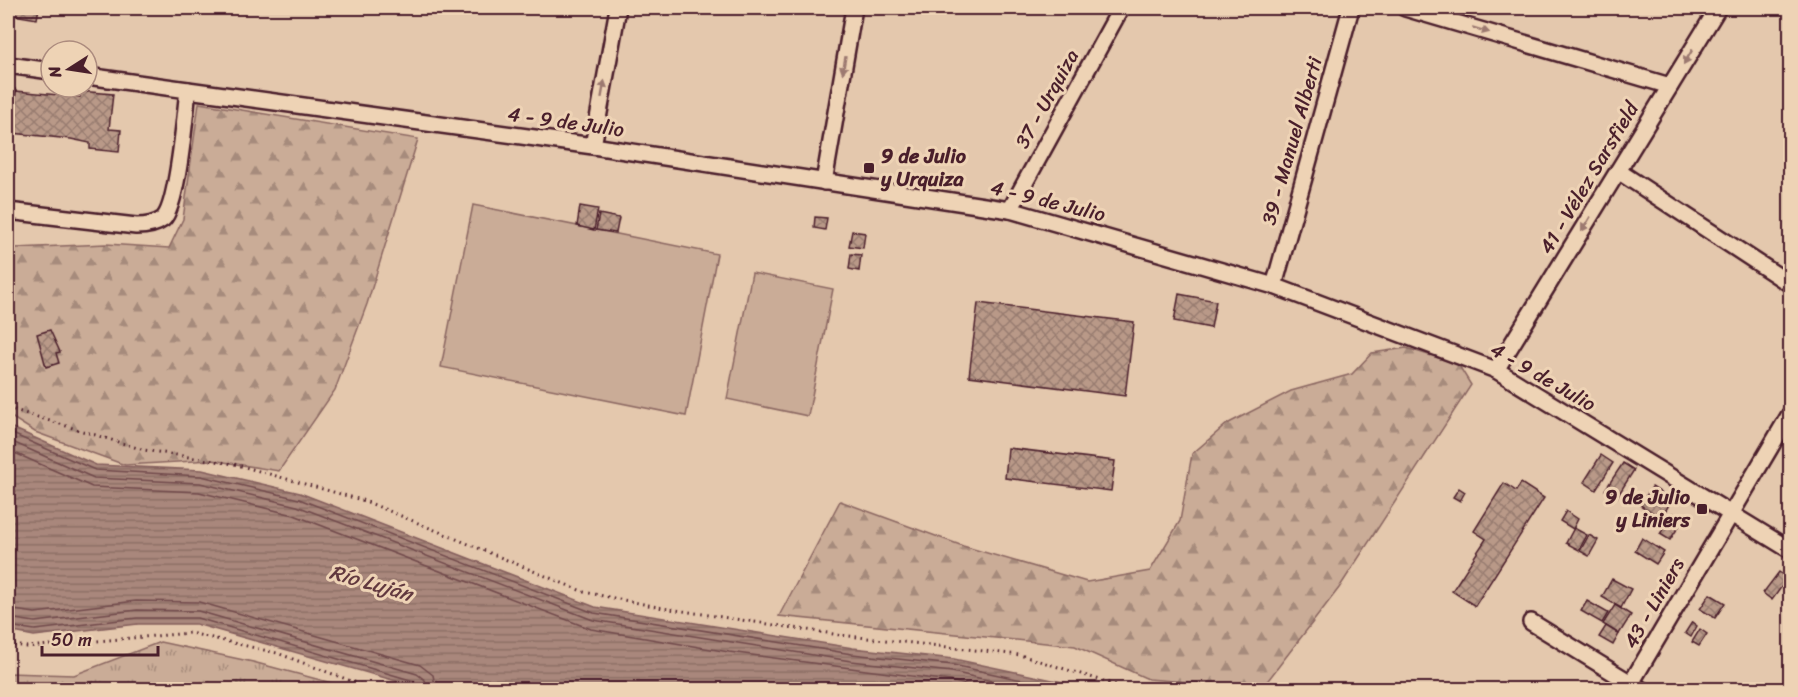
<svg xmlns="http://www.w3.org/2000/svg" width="1798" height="697" viewBox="0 0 1798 697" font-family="Sriracha,sans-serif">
<defs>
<pattern id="grass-tufts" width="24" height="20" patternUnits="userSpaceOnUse" patternTransform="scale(1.5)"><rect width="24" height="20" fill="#caac97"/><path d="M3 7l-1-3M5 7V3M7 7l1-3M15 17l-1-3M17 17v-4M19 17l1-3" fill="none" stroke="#a68b7b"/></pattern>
<pattern id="forest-firs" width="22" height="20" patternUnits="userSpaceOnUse" patternTransform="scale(1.5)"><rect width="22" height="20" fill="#caac97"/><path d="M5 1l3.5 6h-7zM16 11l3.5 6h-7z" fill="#a68b7b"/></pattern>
<pattern id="water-rules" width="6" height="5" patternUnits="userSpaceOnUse" patternTransform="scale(1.5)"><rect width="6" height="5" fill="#a9877b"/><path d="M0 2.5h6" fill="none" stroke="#8c6e65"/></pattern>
<pattern id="building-cross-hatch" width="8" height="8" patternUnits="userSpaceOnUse" patternTransform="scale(1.5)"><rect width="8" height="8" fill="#b99988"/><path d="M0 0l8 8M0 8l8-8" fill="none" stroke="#987c6f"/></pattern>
</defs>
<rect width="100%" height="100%" fill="#e4c8ad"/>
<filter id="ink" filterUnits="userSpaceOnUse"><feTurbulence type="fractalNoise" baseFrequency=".0167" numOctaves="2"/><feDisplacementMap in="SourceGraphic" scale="12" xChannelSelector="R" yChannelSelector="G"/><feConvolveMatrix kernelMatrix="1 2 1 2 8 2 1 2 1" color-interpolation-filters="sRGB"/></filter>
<g filter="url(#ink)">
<path fill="url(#grass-tufts)" stroke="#8a6661" stroke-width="1.5" d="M 160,642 L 253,662 L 354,689 L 8,689 L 8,673 L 74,675 Z"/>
<g fill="url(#forest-firs)" stroke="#8a6661" stroke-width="1.5">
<path d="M 199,103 L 418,139 L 367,304 L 335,390 L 279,471 L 212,460 L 125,465 L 35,432 L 8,415 L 8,252 L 16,248 L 106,244 L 169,248 L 183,219 Z"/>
<path d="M 1406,348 L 1458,364 L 1471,385 L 1339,588 L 1262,688 L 1148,679 L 1075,646 L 779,616 L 840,501 L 963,546 L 1087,582 L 1150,571 L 1180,521 L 1192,454 L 1227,424 L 1291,391 L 1352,374 L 1372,353 Z"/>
</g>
<g fill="#caac97" stroke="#8a6661" stroke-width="1.5">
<path d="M 473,205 L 717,254 L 686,416 L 441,367 Z"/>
<path d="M 752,273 L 833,289 L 808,416 L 727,399 Z"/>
</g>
<path fill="url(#water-rules)" stroke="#835d5b" stroke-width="1.5" d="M 8,426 L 96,465 L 202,470 L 300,493 L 595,607 L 853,648 L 954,659 L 1095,689 L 424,689 L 196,624 L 138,624 L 34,636 L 8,631 Z"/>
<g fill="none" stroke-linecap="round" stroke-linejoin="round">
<g stroke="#70494b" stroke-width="1.5">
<path d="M 8,432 L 95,470 L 201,476 L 299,499 L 594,613 L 852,654 L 953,665 L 1067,690"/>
<path d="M 8,440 L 94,478 L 200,483 L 297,506 L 593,620 L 851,661 L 952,672 L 1032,690"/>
<path d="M 8,450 L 92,487 L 199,492 L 294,515 L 591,629 L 729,652 L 950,681 L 989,690"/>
<path d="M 8,609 L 35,613 L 136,601 L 199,602 L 420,665 L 433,675 L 436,690"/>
<path d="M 8,618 L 35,622 L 137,610 L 198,611 L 417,674 L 425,680 L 427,690"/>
<path d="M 8,626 L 35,630 L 137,618 L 197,618 L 414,681 L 420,690"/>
</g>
</g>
<g fill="url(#building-cross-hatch)" stroke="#4a1f2b" stroke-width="1.5">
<path d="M 8,8 L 39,8 L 37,19 L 8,14 Z"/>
<path d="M 8,89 L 15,89 L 12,117 L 8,117 Z"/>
<path d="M 16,91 L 80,97 L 80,91 L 113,94 L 109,129 L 121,130 L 119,152 L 90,149 L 90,143 L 71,139 L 12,133 Z"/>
<path d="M 580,206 L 598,209 L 594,230 L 577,226 Z"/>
<path d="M 599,214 L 619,218 L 616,233 L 596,230 Z"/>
<path d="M 815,217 L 827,218 L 825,230 L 814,228 Z"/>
<path d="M 852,231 L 865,233 L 863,248 L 849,246 Z"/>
<path d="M 851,254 L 861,255 L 859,271 L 849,269 Z"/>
<path d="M 1179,294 L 1216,301 L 1211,328 L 1174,321 Z"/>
<path d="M 978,303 L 1134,322 L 1125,396 L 969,376 Z"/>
<path d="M 50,330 L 60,352 L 56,353 L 59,363 L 46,367 L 37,334 Z"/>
<path d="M 1008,448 L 1115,461 L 1111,491 L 1005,478 Z"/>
<path d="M 1601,455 L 1613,463 L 1596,490 L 1584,482 Z"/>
<path d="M 1623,463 L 1634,470 L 1617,497 L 1605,490 Z"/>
<path d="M 1504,483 L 1516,491 L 1521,483 L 1544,498 L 1475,606 L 1452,591 L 1486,539 L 1474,531 Z"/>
<path d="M 1652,487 L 1672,500 L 1661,518 L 1640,505 Z"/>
<path d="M 1459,488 L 1465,492 L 1460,501 L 1453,497 Z"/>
<path d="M 1566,511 L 1578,519 L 1573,529 L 1560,521 Z"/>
<path d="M 1673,513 L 1683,520 L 1670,540 L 1660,534 Z"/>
<path d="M 1574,528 L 1587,535 L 1579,550 L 1566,543 Z"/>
<path d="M 1589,535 L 1598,540 L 1589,556 L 1580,551 Z"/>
<path d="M 1642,538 L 1664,552 L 1656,564 L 1635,551 Z"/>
<path d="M 1779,572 L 1788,578 L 1772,600 L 1763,593 Z"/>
<path d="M 1612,579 L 1631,589 L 1621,608 L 1602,597 Z"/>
<path d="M 1710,594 L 1725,603 L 1715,618 L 1700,609 Z"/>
<path d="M 1587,601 L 1608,613 L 1602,623 L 1581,611 Z"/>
<path d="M 1615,605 L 1631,615 L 1619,634 L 1603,624 Z"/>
<path d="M 1692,622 L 1697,626 L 1691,637 L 1685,633 Z"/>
<path d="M 1606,626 L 1619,634 L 1613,645 L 1599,637 Z"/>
<path d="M 1700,629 L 1707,634 L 1699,646 L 1692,642 Z"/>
</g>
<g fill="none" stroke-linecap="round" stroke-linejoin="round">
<defs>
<g id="street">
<path d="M 1405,8 L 1670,86"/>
<path d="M 8,65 L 51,71"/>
<path d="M 87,76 L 593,146 L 1010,210 L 1274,286 L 1496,370 L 1790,550"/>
<path d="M 593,146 L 618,8"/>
<path d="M 1618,171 L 1790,284"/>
<path d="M 824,182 L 854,8"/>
<path d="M 1010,210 L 1121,8"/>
<path d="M 8,211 L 136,226 C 145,226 155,225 163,219 C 178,205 185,114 188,90"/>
<path d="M 1274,286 L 1351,8"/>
<path d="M 1496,370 L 1718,8"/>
<path d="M 1531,622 L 1642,690"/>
<path d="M 1627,690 L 1790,414"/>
</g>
</defs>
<use href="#street" stroke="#4a1f2b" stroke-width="20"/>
<g stroke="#4a1f2b" stroke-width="3" stroke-dasharray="1.5 4.5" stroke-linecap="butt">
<path d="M 8,408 L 144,450 L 234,464 L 365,501 L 584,592 L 663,608 L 840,635 L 1020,655 L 1132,690"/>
<path d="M 8,644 L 27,647 L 190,633 L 277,653 L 375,690"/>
</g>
<use href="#street" stroke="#eed3b5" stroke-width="15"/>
</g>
<defs><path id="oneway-solid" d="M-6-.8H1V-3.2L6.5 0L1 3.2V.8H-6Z" transform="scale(1.5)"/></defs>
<g fill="#9c7970">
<use href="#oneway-solid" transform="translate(1481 30) rotate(16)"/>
<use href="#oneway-solid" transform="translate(1688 57) rotate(121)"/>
<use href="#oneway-solid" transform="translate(844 65) rotate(100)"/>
<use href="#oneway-solid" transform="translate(603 89) rotate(-80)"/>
<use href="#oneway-solid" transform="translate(1586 224) rotate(121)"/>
</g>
</g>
<g fill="#4a1f2b" stroke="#eed3b5" stroke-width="2">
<rect x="863" y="162" width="12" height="12" rx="3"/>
<rect x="1696" y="503" width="12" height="12" rx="3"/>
</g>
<g text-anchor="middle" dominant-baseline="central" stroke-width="6" stroke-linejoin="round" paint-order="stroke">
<g font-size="20" fill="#4a1f2b" stroke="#eed3b5">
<text transform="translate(1047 99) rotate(-61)">37 - Urquiza</text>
<text transform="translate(566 122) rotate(8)">4 - 9 de Julio</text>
<text transform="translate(1292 141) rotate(-74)">39 - Manuel Alberti</text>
<text transform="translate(1589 178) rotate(-59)">41 - Vélez Sarsfield</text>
<text transform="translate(1048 201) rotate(14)">4 - 9 de Julio</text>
<text transform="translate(1543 377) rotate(30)">4 - 9 de Julio</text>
<text transform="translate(1654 603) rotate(-60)">43 - Liniers</text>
</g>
<g font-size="20" font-weight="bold" fill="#4a1f2b" stroke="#eed3b5" text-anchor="start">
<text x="881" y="156">9 de Julio<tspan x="881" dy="23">y Urquiza</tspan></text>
<text x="1690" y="497" text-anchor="end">9 de Julio<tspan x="1690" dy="23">y Liniers</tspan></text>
</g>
<g font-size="21" font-style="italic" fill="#62393f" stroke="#eed3b5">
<text transform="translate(371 583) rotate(16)">Río Luján</text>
</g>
</g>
<rect width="1798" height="697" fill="none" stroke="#eed3b5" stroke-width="30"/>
<rect x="15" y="15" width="1768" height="667" fill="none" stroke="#4a1f2b" stroke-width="2" filter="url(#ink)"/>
<g transform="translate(69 69) rotate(258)"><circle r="28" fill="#eed3b5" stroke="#ac8b7e" stroke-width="1.5"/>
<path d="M0-4.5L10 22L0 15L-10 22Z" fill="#4a1f2b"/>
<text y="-9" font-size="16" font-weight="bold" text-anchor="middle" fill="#4a1f2b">N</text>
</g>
<path d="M42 646v9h116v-9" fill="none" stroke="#4a1f2b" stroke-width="3"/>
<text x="51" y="646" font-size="18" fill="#4a1f2b" stroke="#eed3b5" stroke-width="4.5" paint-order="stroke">50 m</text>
</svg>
